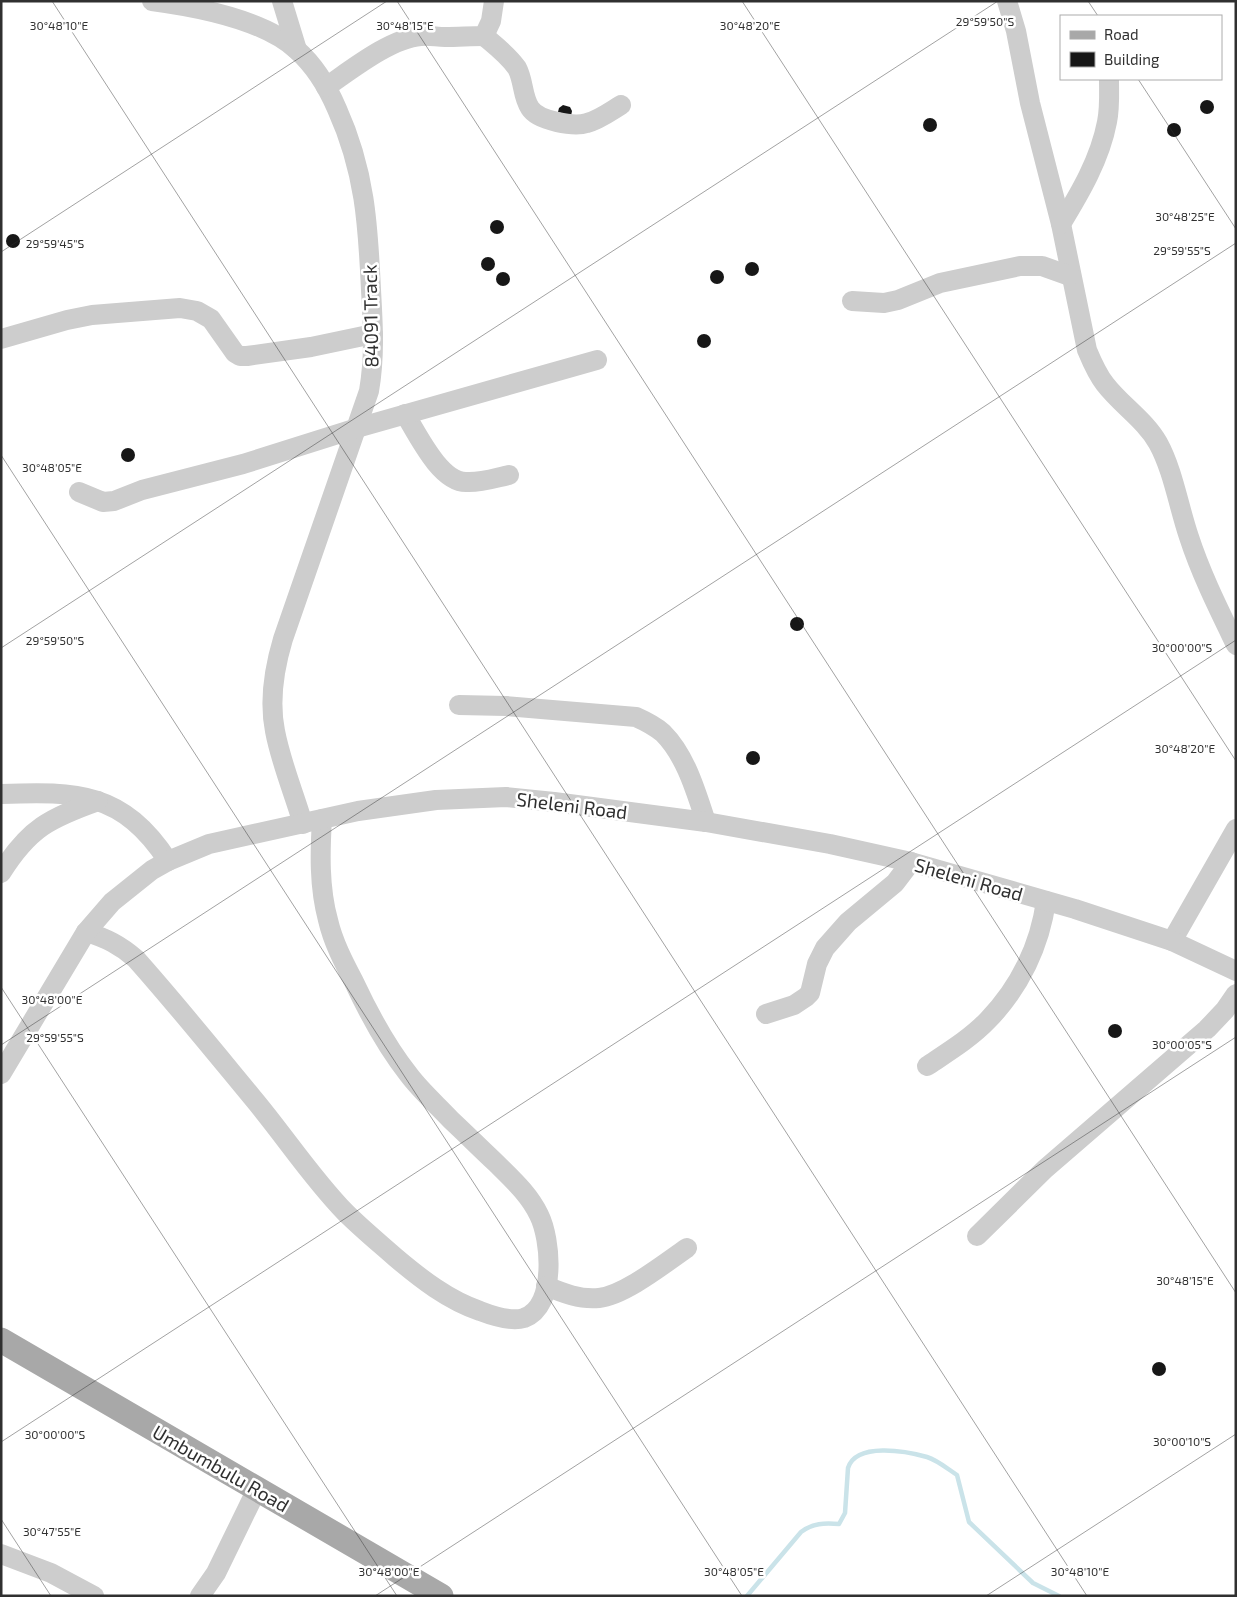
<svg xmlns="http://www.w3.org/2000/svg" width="1237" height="1597" viewBox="0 0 1237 1597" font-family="'Exo 2',sans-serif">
<rect width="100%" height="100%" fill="#fff"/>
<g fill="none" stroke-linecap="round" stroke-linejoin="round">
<path stroke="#cae3e9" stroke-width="4.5" d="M 747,1596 L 801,1532 C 813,1523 824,1523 839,1524 L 845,1513 L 848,1468 C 856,1442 906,1451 927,1457 C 937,1460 948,1469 957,1475 L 969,1522 L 1033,1583 L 1059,1596"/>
</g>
<g fill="#171717">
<circle cx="1207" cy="107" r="7"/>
<path d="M 563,105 L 570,107 L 572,111 L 571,116 L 558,112 L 559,108 Z"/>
<circle cx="930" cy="125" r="7"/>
<circle cx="1174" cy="130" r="7"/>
<circle cx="497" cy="227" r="7"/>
<circle cx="13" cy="241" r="7"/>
<circle cx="488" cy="264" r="7"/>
<circle cx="752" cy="269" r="7"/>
<circle cx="717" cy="277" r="7"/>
<circle cx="503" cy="279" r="7"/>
<circle cx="704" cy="341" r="7"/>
<circle cx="128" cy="455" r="7"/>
<circle cx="797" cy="624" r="7"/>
<circle cx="753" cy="758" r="7"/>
<circle cx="1115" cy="1031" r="7"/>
<circle cx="1159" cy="1369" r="7"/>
</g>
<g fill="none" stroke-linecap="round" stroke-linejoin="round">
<g stroke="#cdcdcd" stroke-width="20">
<path d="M 152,1 C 197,7 263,19 297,50 C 315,66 328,88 337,109 C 365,171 368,224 371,290 C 373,325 375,356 369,391 L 283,639 C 274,669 269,701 275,731 C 281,763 294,793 303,824"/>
<path d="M 282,1 L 297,50"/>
<path d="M 1007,1 L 1016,31 L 1030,103 L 1061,224 L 1087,350 C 1092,362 1097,374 1105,384 C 1121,405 1145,420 1158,443 C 1173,470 1179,508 1189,537 C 1201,574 1219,610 1236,645"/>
<path d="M 484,36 C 496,46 508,55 517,68 C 524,81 522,96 530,108 C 538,121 574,127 587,123 C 599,120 611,111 621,105"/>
<path d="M 326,87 C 351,70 391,38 421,36 C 429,35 437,37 445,37 C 458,37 471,36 484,36 L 491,21 L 494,1"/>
<path d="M 1061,224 C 1080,193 1100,159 1107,122 C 1110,108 1109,93 1109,79"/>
<path d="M 852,301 L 884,303 L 898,300 L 940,283 L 1020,266 L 1042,266 L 1070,276"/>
<path d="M 1,339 L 67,320 L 92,315 L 180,308 L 197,311 L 211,319 L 235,353 L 240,356 L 247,356 L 311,347 L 373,334"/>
<path d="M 405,414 C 418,435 440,482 466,482 C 481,483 495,478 509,475"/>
<path d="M 79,492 L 103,502 L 114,501 L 142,490 L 243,464 L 357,428 L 597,360"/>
<path d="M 459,705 L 506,706 L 636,717 C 645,721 655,726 663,733 C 686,756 696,792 706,822"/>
<path d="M 1,794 C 77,791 123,792 168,861"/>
<path d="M 1,873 C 29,828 50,818 98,801"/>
<path d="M 86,932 C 106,938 120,945 136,959 C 176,1004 214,1051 252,1097 C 284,1135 311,1177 345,1212 C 361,1228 378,1242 395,1257 C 421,1279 448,1300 480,1311 C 493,1316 511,1322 524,1318 C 557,1306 551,1239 539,1215 C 529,1194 512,1179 496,1163 C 481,1149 466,1134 451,1120 C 437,1105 421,1091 409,1075 C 386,1046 369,1014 354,982 C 344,963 333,942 328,920 C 319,887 320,852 322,819"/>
<path d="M 1172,941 L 1236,829"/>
<path d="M 766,1014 L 794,1005 L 806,997 L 810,993 L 817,964 L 825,948 L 848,922 L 895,883 L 911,862"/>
<path d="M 927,1066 C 948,1052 971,1038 988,1020 C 1020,987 1040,945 1046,901"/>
<path d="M 1,1074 L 86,932 L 112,902 L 152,870 L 168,861 L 209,844 L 358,811 L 436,800 L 506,797 L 554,802 L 706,822 L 830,844 L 911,862 L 1075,909 L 1172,941 L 1236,971"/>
<path d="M 977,1236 L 1045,1169 L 1207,1029 L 1225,1010 L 1236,994"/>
<path d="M 546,1286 C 563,1293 580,1300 599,1298 C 625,1295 665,1263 687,1248"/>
<path d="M 1,1554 L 51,1573 L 94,1596"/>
<path d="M 200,1596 L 216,1573 L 257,1489"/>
</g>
<path stroke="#a8a8a8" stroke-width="25" d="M 1,1340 L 441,1596"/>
</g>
<path fill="none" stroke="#303030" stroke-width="1" stroke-opacity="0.45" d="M 52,1 L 1087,1596M 397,1 L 1236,1293M 742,1 L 1236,761M 1088,1 L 1098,16M 1138,79 L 1236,229M 1,252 L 387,1M 1,455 L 742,1596M 1,648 L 998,1M 1,987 L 397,1596M 1,1045 L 1236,243M 1,1442 L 1236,640M 1,1519 L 51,1596M 375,1596 L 1236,1037M 986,1596 L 1236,1434"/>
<g text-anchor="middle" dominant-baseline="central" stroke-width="5" stroke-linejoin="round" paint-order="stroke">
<g font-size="19" fill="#303030" stroke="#fff">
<text transform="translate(370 316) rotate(-91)">84091 Track</text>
<text transform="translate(572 805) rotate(7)">Sheleni Road</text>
<text transform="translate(969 879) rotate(16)">Sheleni Road</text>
<text transform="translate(221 1468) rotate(30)">Umbumbulu Road</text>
</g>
</g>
<g font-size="12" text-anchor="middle" fill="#303030" stroke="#fff" stroke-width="5" stroke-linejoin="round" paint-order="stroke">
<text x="985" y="26">29°59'50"S</text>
<text x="59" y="30">30°48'10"E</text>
<text x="405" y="30">30°48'15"E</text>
<text x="750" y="30">30°48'20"E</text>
<text x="1185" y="221">30°48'25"E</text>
<text x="55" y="248">29°59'45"S</text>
<text x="1182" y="255">29°59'55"S</text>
<text x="52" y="472">30°48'05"E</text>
<text x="55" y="645">29°59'50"S</text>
<text x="1182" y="652">30°00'00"S</text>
<text x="1185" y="753">30°48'20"E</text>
<text x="52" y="1004">30°48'00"E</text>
<text x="55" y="1042">29°59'55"S</text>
<text x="1182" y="1049">30°00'05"S</text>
<text x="1185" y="1285">30°48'15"E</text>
<text x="55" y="1439">30°00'00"S</text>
<text x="1182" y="1446">30°00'10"S</text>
<text x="52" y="1536">30°47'55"E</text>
<text x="389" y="1576">30°48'00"E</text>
<text x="734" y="1576">30°48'05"E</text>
<text x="1080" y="1576">30°48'10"E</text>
</g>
<rect width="1237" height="1597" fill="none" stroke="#303030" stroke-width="5"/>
<rect x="1060" y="15" width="162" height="65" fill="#ffffff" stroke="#acacac"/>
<rect x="1070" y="31" width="25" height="8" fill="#a8a8a8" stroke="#acacac"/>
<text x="1104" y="40" font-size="15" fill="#303030">Road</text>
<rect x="1070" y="52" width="25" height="15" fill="#171717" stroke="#acacac"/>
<text x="1104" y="65" font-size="15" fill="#303030">Building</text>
</svg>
